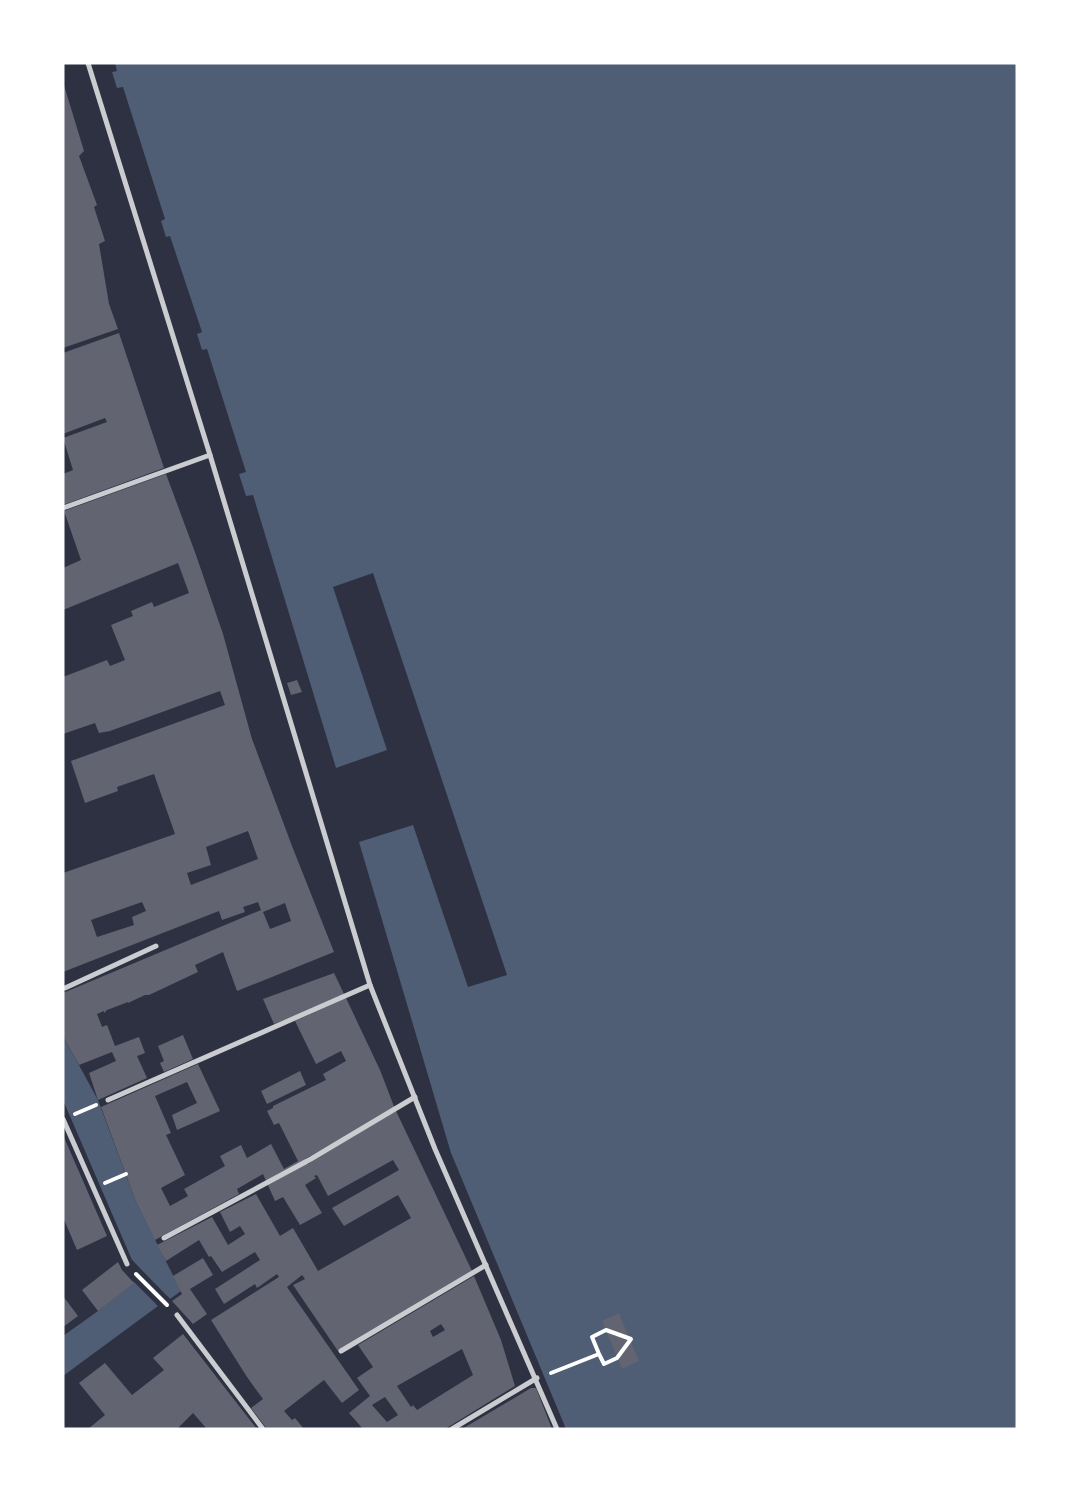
<svg xmlns="http://www.w3.org/2000/svg" width="1080" height="1492" viewBox="0 0 1080 1492" font-family="'Noto Sans',sans-serif">
<rect width="100%" height="100%" fill="#2d3142"/>
<g fill="#4f5d75">
<path d="M 115,63 L 1017,63 L 1017,1429 L 566,1429 L 451,1153 L 359,842 L 413,825 L 468,987 L 507,975 L 373,573 L 333,587 L 387,750 L 336,768 L 253,495 L 246,496 L 239,474 L 246,472 L 207,349 L 202,350 L 197,334 L 202,332 L 170,236 L 166,237 L 161,221 L 165,219 L 123,87 L 117,88 L 112,72 L 117,71 Z"/>
<path d="M 63,1036 L 98,1100 L 136,1202 L 181,1291 L 170,1299 L 167,1296 L 156,1304 L 158,1306 L 63,1376 L 63,1336 L 98,1311 L 144,1273 L 132,1260 L 63,1100 Z"/>
</g>
<path fill="#2d3142" d="M 132,1260 L 172,1301 L 166,1299 L 160,1304 L 160,1308 L 132,1280 L 140,1273 L 129,1262 Z"/>
<g fill="#626471" fill-rule="evenodd">
<path d="M 63,82 L 84,151 L 79,156 L 97,205 L 94,207 L 105,241 L 99,244 L 109,304 L 118,329 L 63,348 Z"/>
<path d="M 119,333 L 164,468 L 63,505 L 63,474 L 73,470 L 63,438 L 107,422 L 105,418 L 63,434 L 63,353 Z"/>
<path d="M 166,474 L 196,555 L 223,634 L 252,739 L 292,846 L 334,952 L 237,991 L 223,952 L 195,965 L 198,972 L 149,995 L 145,995 L 128,1003 L 128,1002 L 107,1010 L 104,1013 L 104,1011 L 97,1014 L 102,1027 L 107,1025 L 115,1046 L 139,1037 L 145,1053 L 137,1056 L 147,1078 L 98,1100 L 89,1073 L 116,1061 L 112,1052 L 79,1065 L 63,1036 L 63,993 L 261,910 L 258,902 L 243,907 L 245,912 L 222,920 L 219,911 L 63,972 L 63,873 L 175,834 L 154,774 L 117,787 L 118,791 L 85,803 L 71,761 L 225,705 L 220,691 L 110,731 L 99,733 L 95,723 L 63,734 L 63,677 L 107,660 L 110,666 L 125,660 L 111,625 L 133,616 L 131,611 L 152,602 L 154,607 L 189,593 L 178,563 L 63,610 L 63,568 L 81,560 L 64,511 ZM 248,831 L 258,859 L 191,885 L 187,873 L 211,865 L 206,847 ZM 142,902 L 146,911 L 132,917 L 134,925 L 97,937 L 91,920 ZM 285,903 L 291,921 L 270,929 L 263,912 Z"/>
<path d="M 297,680 L 302,692 L 291,695 L 287,683 Z"/>
<path d="M 334,973 L 345,996 L 274,1024 L 263,999 Z"/>
<path d="M 346,998 L 380,1070 L 395,1109 L 305,1159 L 308,1164 L 396,1111 L 473,1273 L 338,1351 L 293,1285 L 305,1279 L 302,1275 L 287,1287 L 359,1390 L 342,1403 L 324,1380 L 284,1411 L 292,1420 L 295,1418 L 304,1429 L 267,1429 L 251,1408 L 263,1399 L 247,1377 L 211,1320 L 279,1277 L 277,1274 L 257,1288 L 255,1284 L 224,1304 L 215,1289 L 260,1260 L 255,1252 L 222,1272 L 211,1256 L 209,1257 L 199,1240 L 166,1261 L 157,1245 L 212,1217 L 228,1245 L 245,1234 L 240,1226 L 230,1232 L 220,1212 L 256,1194 L 280,1236 L 293,1228 L 318,1271 L 411,1218 L 398,1195 L 344,1226 L 332,1208 L 399,1170 L 393,1160 L 328,1196 L 317,1175 L 314,1176 L 316,1178 L 305,1185 L 322,1213 L 300,1225 L 283,1197 L 275,1201 L 263,1174 L 237,1189 L 239,1194 L 155,1240 L 136,1202 L 101,1107 L 198,1064 L 220,1111 L 177,1130 L 172,1115 L 197,1103 L 187,1082 L 155,1096 L 171,1133 L 166,1135 L 185,1175 L 161,1188 L 170,1206 L 188,1196 L 184,1189 L 225,1166 L 220,1156 L 241,1145 L 247,1158 L 271,1144 L 284,1169 L 298,1161 L 279,1123 L 274,1125 L 267,1111 L 273,1108 L 273,1106 L 326,1080 L 323,1074 L 346,1061 L 341,1051 L 316,1064 L 295,1021 Z"/>
<path d="M 183,1035 L 193,1059 L 164,1072 L 160,1063 L 164,1061 L 158,1046 Z"/>
<path d="M 300,1071 L 306,1085 L 267,1104 L 261,1091 Z"/>
<path d="M 63,1135 L 107,1236 L 77,1250 L 63,1217 Z"/>
<path d="M 203,1258 L 213,1275 L 190,1289 L 207,1314 L 193,1324 L 172,1301 L 182,1294 L 173,1276 Z"/>
<path d="M 118,1262 L 122,1270 L 134,1283 L 98,1311 L 82,1290 Z"/>
<path d="M 474,1276 L 501,1340 L 515,1386 L 445,1429 L 363,1429 L 349,1413 L 370,1396 L 357,1378 L 373,1367 L 358,1345 ZM 441,1324 L 445,1330 L 433,1337 L 430,1331 ZM 462,1349 L 473,1375 L 417,1410 L 413,1405 L 411,1407 L 397,1386 ZM 385,1397 L 398,1415 L 387,1422 L 372,1405 Z"/>
<path d="M 63,1296 L 78,1316 L 63,1327 Z"/>
<path d="M 619,1313 L 639,1361 L 622,1369 L 602,1321 Z"/>
<path d="M 183,1334 L 257,1429 L 207,1429 L 193,1413 L 177,1429 L 88,1429 L 105,1415 L 79,1383 L 105,1363 L 132,1395 L 164,1370 L 153,1358 Z"/>
<path d="M 531,1388 L 536,1388 L 552,1429 L 462,1429 Z"/>
</g>
<g fill="none" stroke-linecap="round" stroke-linejoin="round">
<g stroke="#fff" stroke-width="4">
<path d="M 75,1114 L 96,1105"/>
<path d="M 105,1183 L 126,1174"/>
<path d="M 136,1274 L 167,1305"/>
<path d="M 551,1373 L 599,1354 L 604,1364 L 617,1358 L 631,1339 L 606,1330 L 592,1337 L 599,1354"/>
</g>
<g stroke="#caccd0" stroke-width="5">
<path d="M 88,63 L 210,455 L 370,985 L 435,1149 L 557,1429"/>
<path d="M 63,508 L 210,455"/>
<path d="M 65,988 L 156,946"/>
<path d="M 108,1100 L 370,985"/>
<path d="M 63,1119 L 127,1264"/>
<path d="M 164,1238 L 311,1159 L 415,1097"/>
<path d="M 177,1315 L 263,1429"/>
<path d="M 341,1351 L 486,1265"/>
<path d="M 452,1429 L 537,1378"/>
</g>
</g>
<rect width="1080" height="1492" fill="none" stroke="#ffffff" stroke-width="129"/>
</svg>
